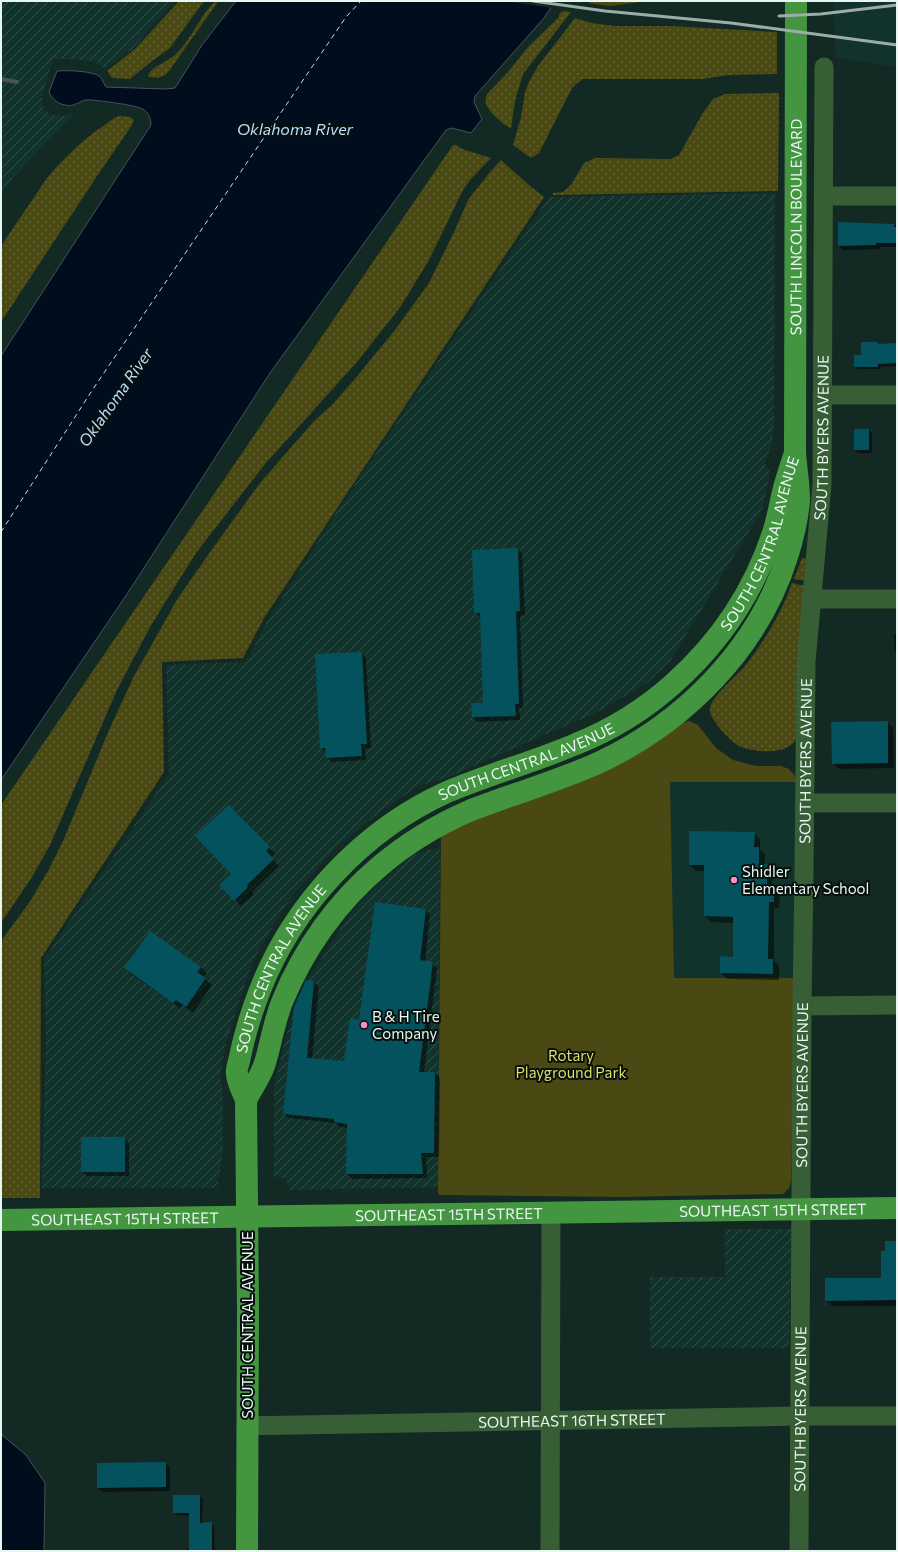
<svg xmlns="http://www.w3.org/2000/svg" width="898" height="1552" viewBox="0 0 898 1552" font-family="Commissioner,sans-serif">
<defs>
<pattern id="industrial-furrows" width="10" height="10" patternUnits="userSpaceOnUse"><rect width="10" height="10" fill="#12332c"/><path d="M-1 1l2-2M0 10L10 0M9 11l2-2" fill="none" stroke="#34514b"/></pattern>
<pattern id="grass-dots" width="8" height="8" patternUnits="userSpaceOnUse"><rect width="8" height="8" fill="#4a4913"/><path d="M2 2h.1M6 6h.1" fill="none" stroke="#646436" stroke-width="1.8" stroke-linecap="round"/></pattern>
</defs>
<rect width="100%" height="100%" fill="#132924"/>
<g fill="#12332c">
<path d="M 833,1 L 897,1 L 897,67 L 836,58 Z"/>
<path d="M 670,782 L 796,782 L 795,978 L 673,978 Z"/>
</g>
<g fill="url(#industrial-furrows)">
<path d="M 1,1 L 175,1 L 132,49 L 105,69 L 95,62 L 74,59 L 53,59 L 42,97 L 43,109 L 49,114 L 63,116 L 75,113 L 13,177 L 1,194 Z"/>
<path d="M 775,193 L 774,425 L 772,443 L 765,463 L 769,471 L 769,480 L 762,510 L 670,661 L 647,683 L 592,715 L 546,734 L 447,778 L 419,786 L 382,810 L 336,848 L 294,893 L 279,916 L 260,948 L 248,975 L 226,1043 L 220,1076 L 223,1092 L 223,1150 L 217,1188 L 42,1188 L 46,1042 L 44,959 L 169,774 L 166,665 L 246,662 L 268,620 L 340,507 L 549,197 Z"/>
<path d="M 440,847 L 438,1187 L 290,1190 L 286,1178 L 274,1177 L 274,1088 L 284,1044 L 295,1006 L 306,982 L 353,910 L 373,889 L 413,855 L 424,851 Z"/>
<path d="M 725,1229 L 792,1229 L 789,1348 L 650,1348 L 650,1277 L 725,1277 Z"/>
</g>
<g fill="url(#grass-dots)">
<path d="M 179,1 L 204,1 L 170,48 L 152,61 L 130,79 L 112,78 L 107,71 L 135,49 Z"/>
<path d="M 215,1 L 217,1 L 217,3 L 169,71 C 163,78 158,78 149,77 L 148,75 C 153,65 169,62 177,53 C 192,38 200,16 215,1 Z"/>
<path d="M 591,1 L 648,1 L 610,6 L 588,3 Z"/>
<path d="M 564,11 L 571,12 L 523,74 L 515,101 L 511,128 C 504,126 488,111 486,104 C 485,101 486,98 487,94 L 509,71 L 528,47 L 558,18 L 560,13 Z"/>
<path d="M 575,18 L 592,23 L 614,26 L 671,26 L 777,32 L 777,74 L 729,75 L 703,79 L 583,79 L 576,84 L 572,88 L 539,153 L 531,158 L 513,145 L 521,117 L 525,92 L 529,82 L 538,66 Z"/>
<path d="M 779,93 L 778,191 L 553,195 L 553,193 L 563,192 L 571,185 L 584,163 L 595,158 L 670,159 L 679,155 L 704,111 L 713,99 L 725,94 Z"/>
<path d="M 119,116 L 130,117 L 134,120 L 132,125 L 97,176 L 1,322 L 1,246 L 47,178 C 64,158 81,141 103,126 C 109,122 112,119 119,116 Z"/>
<path d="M 453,145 L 456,145 L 462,149 L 491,158 L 471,179 L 463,190 L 429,260 L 401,306 L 357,362 L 265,464 L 196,553 L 164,604 L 149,629 L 117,690 L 50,845 L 32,877 L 1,923 L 1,805 Z"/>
<path d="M 501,160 L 530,186 L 544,197 L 264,618 L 243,658 L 162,662 L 164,772 L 41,958 L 40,1198 L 1,1198 L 1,941 L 31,900 L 49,869 L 63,841 L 109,730 L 134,676 L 178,598 L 208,555 L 260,483 L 315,420 L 331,406 L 354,380 L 395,330 L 429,283 L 454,232 L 468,200 L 490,172 Z"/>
<path d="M 802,558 L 809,559 L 806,581 L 794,579 Z"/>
<path d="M 792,583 L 805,586 L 796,740 C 788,751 773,752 760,751 C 753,750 745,749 739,746 C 731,741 708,719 710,708 C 712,696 737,676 745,666 C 764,642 782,612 792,583 Z"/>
</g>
<path fill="#4a4913" d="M 689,721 L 698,725 L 716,748 L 733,760 L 756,766 L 781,766 L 789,769 L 796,777 L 796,782 L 670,782 L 674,978 L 795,978 L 791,1181 L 789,1188 L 783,1194 L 621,1197 L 442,1195 L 438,1194 L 441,834 L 679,724 Z"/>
<g fill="#000d1d" stroke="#46535d">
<path d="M 236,1 L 555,1 L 544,18 L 475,96 L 474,102 L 482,119 L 471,133 L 452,128 L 446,130 L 270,373 L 129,591 L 1,780 L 1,356 L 151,125 C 151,117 147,110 140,108 C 134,105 91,99 85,100 C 77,103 73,107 65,105 C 57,104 52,98 49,92 L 57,71 C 66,70 92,71 99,76 C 103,79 103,83 106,87 L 165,89 L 175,88 L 202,45 Z"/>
<path d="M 1,1434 L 26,1455 L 45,1483 L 44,1551 L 1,1551 Z"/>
</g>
<path fill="#132924" d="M 505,1 L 557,1 L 553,8 Z"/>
<g fill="#0007">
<path d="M 894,225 L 897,228 L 897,247 L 880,247 L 880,249 L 843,250 L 839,246 Z"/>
<path d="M 877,343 L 880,345 L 897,345 L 897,366 L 880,367 L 880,369 L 858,369 L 855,366 L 862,356 Z"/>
<path d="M 896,423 L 897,423 L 897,450 Z"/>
<path d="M 855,430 L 869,430 L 872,433 L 872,453 L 858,453 L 855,450 Z"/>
<path d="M 518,549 L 522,554 L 525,615 L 520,616 L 523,708 L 519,708 L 520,720 L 477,722 L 473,717 L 484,704 L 481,617 L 475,613 Z"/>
<path d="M 894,634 L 897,634 L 897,654 L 895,652 Z"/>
<path d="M 361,653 L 366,657 L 371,748 L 365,749 L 366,760 L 332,762 L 327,758 L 326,752 L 321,748 Z"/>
<path d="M 887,722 L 893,728 L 894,768 L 839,769 L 833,763 Z"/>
<path d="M 229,806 L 275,854 L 271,858 L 279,866 L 252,892 L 254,894 L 241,906 L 221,885 L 233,874 Z"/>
<path d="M 754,833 L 760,839 L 760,849 L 765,854 L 765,865 L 772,871 L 772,888 L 780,894 L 779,908 L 774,908 L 774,961 L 779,966 L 779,980 L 727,979 L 721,973 L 734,958 L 734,923 L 711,922 L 705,916 L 705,871 L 696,871 L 690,865 Z"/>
<path d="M 425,910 L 430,914 L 425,962 L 432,963 L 437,968 L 424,1073 L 435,1073 L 440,1078 L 439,1157 L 426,1157 L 427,1178 L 352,1179 L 347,1174 L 348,1128 L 340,1127 L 336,1123 L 289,1118 L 284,1114 L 314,982 L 319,987 L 312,1059 L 345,1063 L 360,1022 Z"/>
<path d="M 201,967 L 207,973 L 204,978 L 212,985 L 193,1013 L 182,1005 L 180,1008 L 131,974 L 125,968 Z"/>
<path d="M 124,1138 L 129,1143 L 129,1176 L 87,1176 L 82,1172 Z"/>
<path d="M 897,1242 L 897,1306 L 832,1306 L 826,1300 L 882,1279 L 886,1252 Z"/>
<path d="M 165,1463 L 170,1468 L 170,1491 L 103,1492 L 98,1488 Z"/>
<path d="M 200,1496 L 203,1499 L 202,1523 L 211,1523 L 214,1526 L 215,1551 L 187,1551 L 187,1549 L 190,1549 L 190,1516 L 177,1515 L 174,1512 Z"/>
</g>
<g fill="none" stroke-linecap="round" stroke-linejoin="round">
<path stroke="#46535d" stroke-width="4" d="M 1,79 L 17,82"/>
<path stroke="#badefd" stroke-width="1" stroke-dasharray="5 4" stroke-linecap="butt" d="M 1,532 L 93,389 L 346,17 L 361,1"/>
</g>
<g fill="#04525e">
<path d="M 838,222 L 894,224 L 894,227 L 896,227 L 896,243 L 876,243 L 876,245 L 838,246 Z"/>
<path d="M 861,342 L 878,342 L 878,344 L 897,343 L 897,363 L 878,364 L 878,367 L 854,367 L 854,355 L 861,355 Z"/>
<rect x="854" y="429" width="15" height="21"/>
<path d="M 518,548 L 520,611 L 516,611 L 519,704 L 515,704 L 516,716 L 472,717 L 471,703 L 483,703 L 480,613 L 474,613 L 472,550 Z"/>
<path d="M 362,652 L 367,744 L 361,744 L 362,756 L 326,758 L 325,748 L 320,748 L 315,654 Z"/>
<path d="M 888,721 L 888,763 L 832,764 L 831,722 Z"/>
<path d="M 229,805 L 270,847 L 266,851 L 274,859 L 247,885 L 248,887 L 234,901 L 219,885 L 231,874 L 195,836 Z"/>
<path d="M 689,831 L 755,832 L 754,847 L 759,847 L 759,864 L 767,864 L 767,887 L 774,887 L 774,902 L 769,902 L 768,959 L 773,959 L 773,974 L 720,973 L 720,956 L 733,957 L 733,917 L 704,916 L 704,865 L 689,865 Z"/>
<path d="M 375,902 L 426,909 L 420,960 L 433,962 L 419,1072 L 435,1072 L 434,1153 L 421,1153 L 423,1174 L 346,1174 L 347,1124 L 334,1122 L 334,1119 L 283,1114 L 294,1007 L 306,980 L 314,981 L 307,1058 L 344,1061 L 350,1018 L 359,1020 Z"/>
<path d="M 150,931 L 201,967 L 197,972 L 206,978 L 186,1007 L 176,1000 L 173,1003 L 124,968 Z"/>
<rect x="81" y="1137" width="44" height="35"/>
<path d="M 885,1241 L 897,1241 L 897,1300 L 825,1301 L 825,1278 L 881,1278 L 881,1251 L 885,1251 Z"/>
<path d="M 166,1462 L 166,1487 L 97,1488 L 97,1463 Z"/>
<path d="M 173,1495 L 200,1495 L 200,1523 L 212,1522 L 212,1551 L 189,1551 L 189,1513 L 173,1513 Z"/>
</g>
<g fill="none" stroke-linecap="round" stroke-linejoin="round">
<g stroke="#385e35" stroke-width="19">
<path d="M 824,196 L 897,196"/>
<path d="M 822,395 L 897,395"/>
<path d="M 811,599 L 897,599"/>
<path d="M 805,803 L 897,803"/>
<path d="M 802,1006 L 897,1005"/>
<path id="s1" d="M 247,1426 L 799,1416 L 897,1416"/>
<path d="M 550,1551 L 551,1213"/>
<path id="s2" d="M 799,1551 L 802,1006 L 804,872 L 806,662 L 822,484 L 824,67"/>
</g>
<g stroke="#43963f" stroke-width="22">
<path id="s3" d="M 246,1100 C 252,1088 261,1076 265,1063 C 271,1043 274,1022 282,1002 C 303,950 337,902 380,866 C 407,843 437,825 469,811 C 512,794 556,782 598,763 C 684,723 758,649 787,557 C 793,538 798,518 799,499 C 799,484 796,468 795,453 L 796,1"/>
<path id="s4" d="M 1,1220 L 897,1208"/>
<path id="s5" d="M 247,1551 L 248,1308 L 246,1100 C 243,1092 237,1082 237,1074 C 236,1070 238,1065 239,1061 C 244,1036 251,1013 260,990 C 293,905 363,830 447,792 C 489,774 534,762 576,744 C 611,730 645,709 673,684 C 719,643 754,591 773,533 C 778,518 780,503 784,488 C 787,476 791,465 795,453"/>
</g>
<g stroke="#9cada9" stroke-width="3">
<path d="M 533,1 L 605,11 L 731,23 L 897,45"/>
<path d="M 779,16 L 821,14 L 897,5"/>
</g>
</g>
<g fill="#fa8fc6" stroke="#07100d" stroke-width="1.5">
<circle cx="734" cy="880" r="4"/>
<circle cx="364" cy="1025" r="4"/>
</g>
<g text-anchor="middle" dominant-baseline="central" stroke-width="4" stroke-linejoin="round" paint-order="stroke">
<g font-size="15" fill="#e9f7f3" stroke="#07100d">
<text stroke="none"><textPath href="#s3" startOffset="1136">SOUTH LINCOLN BOULEVARD</textPath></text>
<text stroke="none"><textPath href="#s2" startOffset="1114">SOUTH BYERS AVENUE</textPath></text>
<text stroke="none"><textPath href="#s5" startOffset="1266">SOUTH CENTRAL AVENUE</textPath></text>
<text stroke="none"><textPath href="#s5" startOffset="930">SOUTH CENTRAL AVENUE</textPath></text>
<text stroke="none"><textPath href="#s2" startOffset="790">SOUTH BYERS AVENUE</textPath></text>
<text stroke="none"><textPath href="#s5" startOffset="594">SOUTH CENTRAL AVENUE</textPath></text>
<text stroke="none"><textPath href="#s2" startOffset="466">SOUTH BYERS AVENUE</textPath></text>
<text stroke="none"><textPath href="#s4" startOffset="772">SOUTHEAST 15TH STREET</textPath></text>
<text stroke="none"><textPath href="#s4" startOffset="448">SOUTHEAST 15TH STREET</textPath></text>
<text stroke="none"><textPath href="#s4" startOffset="124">SOUTHEAST 15TH STREET</textPath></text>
<text transform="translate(247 1325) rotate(-90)">SOUTH CENTRAL AVENUE</text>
<text stroke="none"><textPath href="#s2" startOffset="142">SOUTH BYERS AVENUE</textPath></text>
<text stroke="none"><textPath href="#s1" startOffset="325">SOUTHEAST 16TH STREET</textPath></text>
</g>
<g font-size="15" fill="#e9f7f3" stroke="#07100d" text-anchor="start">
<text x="742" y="871">Shidler<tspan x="742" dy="17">Elementary School</tspan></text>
<text x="372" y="1016">B &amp; H Tire<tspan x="372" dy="17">Company</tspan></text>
</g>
<g font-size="15" fill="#e1df64" stroke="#07100d">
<text x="571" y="1055">Rotary<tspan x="571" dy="17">Playground Park</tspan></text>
</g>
<g font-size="16" font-style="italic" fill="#badefd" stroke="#07100d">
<text x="295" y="128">Oklahoma River</text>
<text transform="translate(115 397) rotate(-55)">Oklahoma River</text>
</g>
</g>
<rect width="898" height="1552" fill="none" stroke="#e9f7f3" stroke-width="4"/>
</svg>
